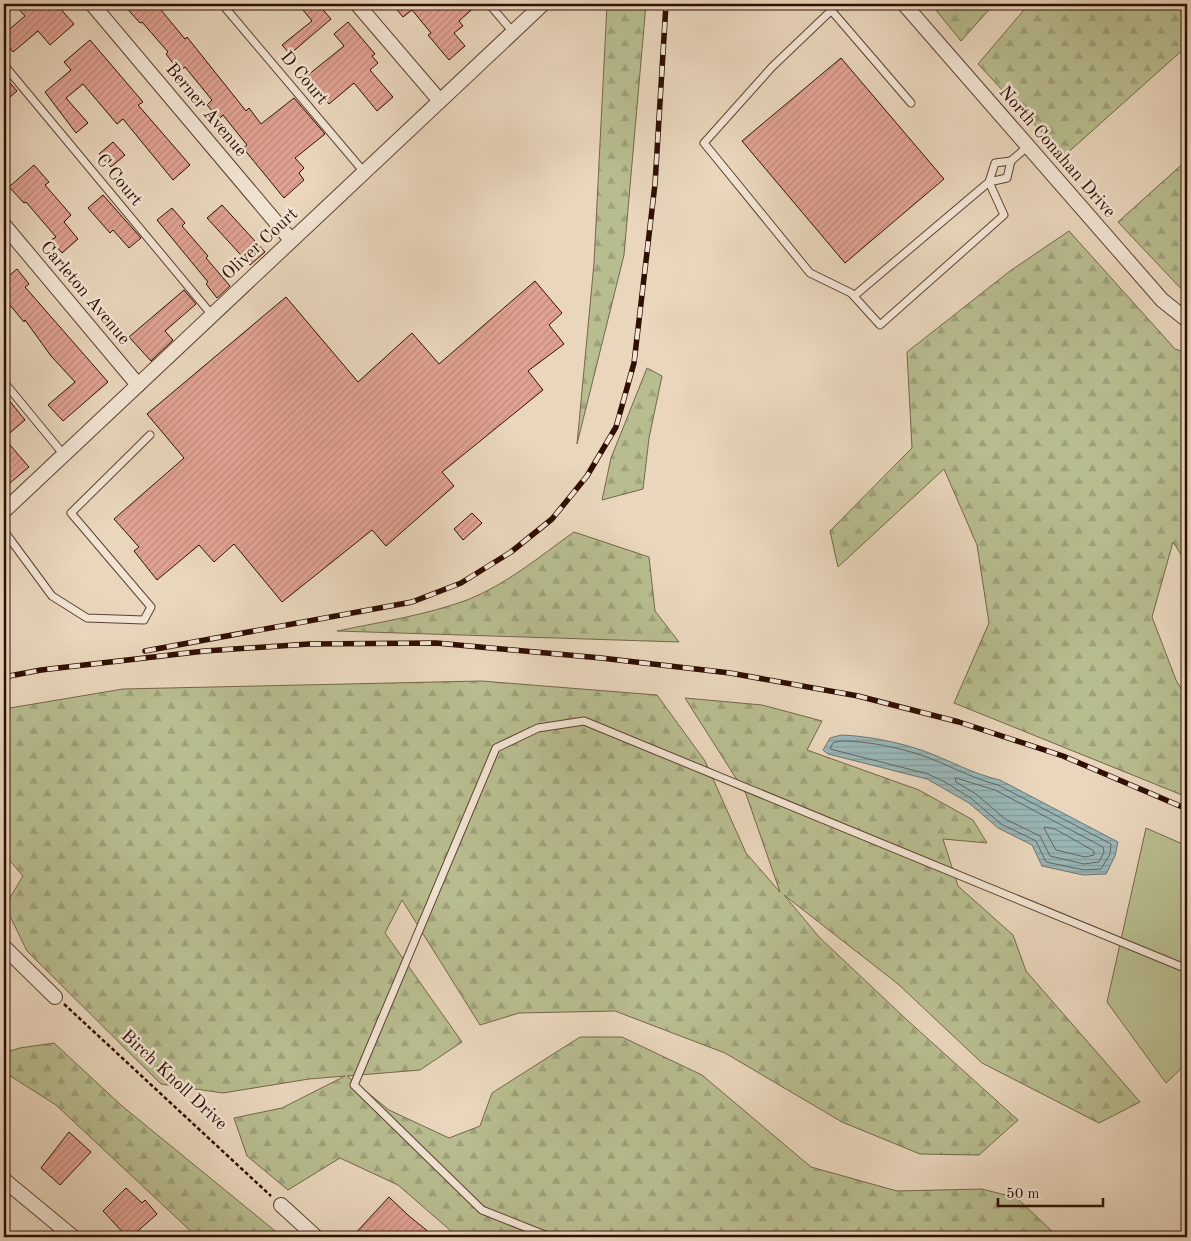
<svg xmlns="http://www.w3.org/2000/svg" width="1191" height="1241" viewBox="0 0 1191 1241" font-family="'Old Standard TT',serif">
<defs>
<pattern id="forest-firs" width="22" height="20" patternUnits="userSpaceOnUse" patternTransform="scale(1.25)"><rect width="22" height="20" fill="#b8bd8f"/><path d="M5 1l3.5 6h-7zM16 11l3.5 6h-7z" fill="#9ea17a"/></pattern>
<pattern id="water-rules" width="6" height="5" patternUnits="userSpaceOnUse" patternTransform="scale(1.25)"><rect width="6" height="5" fill="#99b7b8"/><path d="M0 2.5h6" fill="none" stroke="#849c9d"/></pattern>
<pattern id="building-hatch" width="6" height="6" patternUnits="userSpaceOnUse" patternTransform="scale(1.25)"><rect width="6" height="6" fill="#e0a292"/><path d="M-1 1l2-2M0 6l6-6M5 7l2-2" fill="none" stroke="#c08a7c"/></pattern>
</defs>
<rect width="100%" height="100%" fill="#e9d6bc"/>
<filter id="stains"><feTurbulence type="fractalNoise" baseFrequency=".004" numOctaves="4"/><feColorMatrix values="0 0 0 0 .2 0 0 0 0 .09 0 0 0 0 .02 0 0 0 .5 -.17"/></filter>
<radialGradient id="worn" r=".72"><stop offset=".6" stop-color="#630" stop-opacity="0"/><stop offset="1" stop-color="#630" stop-opacity=".3"/></radialGradient>
<path fill="#b8bd8f" stroke="#746649" d="M 1146,828 L 1187,846 L 1187,1063 L 1166,1083 L 1107,1002 Z"/>
<g fill="url(#forest-firs)" stroke="#746649">
<path d="M 607,4 L 646,4 L 624,255 L 577,444 L 594,263 Z"/>
<path d="M 931,4 L 994,4 L 961,41 Z"/>
<path d="M 1029,4 L 1187,4 L 1187,46 L 1064,156 L 978,64 Z"/>
<path d="M 1187,160 L 1187,295 L 1118,222 Z"/>
<path d="M 1069,231 L 1175,349 L 1187,353 L 1187,564 L 1173,542 L 1152,617 L 1176,680 L 1187,699 L 1187,797 L 954,703 L 989,623 L 977,545 L 944,469 L 838,567 L 830,531 L 912,448 L 907,352 L 1010,271 Z"/>
<path d="M 647,368 L 662,376 L 649,438 L 643,489 L 602,500 L 611,458 Z"/>
<path d="M 574,532 L 649,557 L 655,611 L 679,642 L 337,631 C 381,622 426,615 467,600 C 506,585 540,556 574,532 Z"/>
<path d="M 481,681 L 657,695 L 705,761 L 746,853 L 780,892 L 746,794 L 685,698 L 762,705 L 822,721 L 807,750 L 919,790 L 973,820 L 987,843 L 943,839 L 958,886 L 1013,935 L 1026,971 L 1140,1102 L 1099,1123 L 982,1063 L 898,984 L 784,895 L 820,938 L 907,1020 L 1018,1120 L 979,1155 L 920,1154 L 842,1122 L 725,1053 L 615,1011 L 519,1013 L 480,1025 L 402,900 L 385,933 L 462,1042 L 420,1070 L 347,1076 L 389,1110 L 449,1138 L 480,1126 L 492,1093 L 580,1037 L 622,1037 L 702,1075 L 811,1167 L 897,1191 L 982,1189 L 1017,1198 L 1058,1237 L 458,1237 L 398,1185 L 340,1158 L 288,1190 L 247,1156 L 234,1118 L 282,1108 L 345,1076 L 309,1079 L 223,1093 L 161,1084 L 27,951 L 5,906 L 23,876 L 4,854 L 4,709 L 123,689 Z"/>
<path d="M 54,1043 L 122,1106 L 280,1235 L 277,1237 L 197,1237 L 56,1105 L 4,1072 L 4,1053 L 20,1048 Z"/>
</g>
<path fill="url(#water-rules)" stroke="#6f7470" d="M 841,735 C 868,736 898,742 924,751 C 949,760 973,774 1000,780 L 1118,842 L 1115,856 L 1106,874 L 1083,875 L 1042,866 L 1032,845 L 998,828 L 969,803 L 927,779 L 828,754 L 823,750 L 830,738 Z"/>
<g fill="none" stroke-linecap="round" stroke-linejoin="round">
<g stroke="#64635e" stroke-width="1">
<path d="M 841,741 C 867,741 896,747 921,755 C 947,764 971,778 998,785 L 1111,844 L 1110,854 L 1101,869 L 1084,870 L 1046,862 L 1036,841 L 1001,824 L 972,799 L 945,782 L 928,774 L 830,749 L 833,743 Z"/>
<path d="M 956,778 L 995,790 L 1103,847 L 1104,852 L 1099,862 L 1084,864 L 1050,856 L 1040,836 L 1005,819 L 976,794 L 956,782 Z"/>
<path d="M 1045,827 L 1055,829 L 1094,851 L 1094,855 L 1085,857 L 1056,850 L 1045,830 Z"/>
</g>
</g>
<g fill="url(#building-hatch)" stroke="#300f03">
<path d="M 14,4 L 56,4 L 74,24 L 50,45 L 38,31 L 13,52 L 4,41 L 4,34 L 25,16 Z"/>
<path d="M 123,4 L 156,4 L 185,39 L 187,37 L 246,111 L 249,108 L 261,124 L 294,98 L 325,134 L 295,158 L 304,168 L 299,173 L 304,180 L 284,198 L 243,148 L 247,145 L 223,115 L 219,119 L 207,105 L 212,100 L 185,67 L 179,71 L 166,54 L 168,52 L 142,22 L 140,23 Z"/>
<path d="M 298,4 L 318,4 L 331,19 L 290,54 L 282,45 L 312,21 Z"/>
<path d="M 392,4 L 478,4 L 459,21 L 463,26 L 454,33 L 465,46 L 449,60 L 428,35 L 431,33 L 412,10 L 403,17 Z"/>
<path d="M 348,22 L 375,54 L 372,56 L 378,63 L 370,70 L 393,97 L 377,111 L 354,83 L 329,104 L 308,75 L 344,46 L 334,34 Z"/>
<path d="M 90,40 L 143,102 L 138,105 L 190,165 L 173,180 L 123,119 L 117,124 L 83,84 L 66,98 L 88,123 L 76,133 L 45,92 L 71,70 L 64,62 Z"/>
<path d="M 841,58 L 944,179 L 845,263 L 742,141 Z"/>
<path d="M 4,76 L 17,91 L 4,102 Z"/>
<path d="M 113,142 L 125,155 L 111,167 L 99,154 Z"/>
<path d="M 34,165 L 49,182 L 45,185 L 71,215 L 64,222 L 78,239 L 62,253 L 51,240 L 56,237 L 26,202 L 24,203 L 9,187 Z"/>
<path d="M 103,195 L 141,238 L 129,248 L 113,230 L 110,233 L 88,208 Z"/>
<path d="M 222,205 L 265,252 L 250,265 L 207,218 Z"/>
<path d="M 172,208 L 185,223 L 182,226 L 208,256 L 206,258 L 230,286 L 217,298 L 206,284 L 208,282 L 157,220 Z"/>
<path d="M 17,269 L 29,284 L 25,287 L 108,382 L 63,421 L 48,405 L 75,382 L 51,356 L 25,320 L 24,322 L 4,298 L 4,280 Z"/>
<path d="M 535,281 L 562,313 L 549,325 L 564,344 L 528,371 L 543,390 L 442,472 L 454,486 L 386,546 L 372,530 L 282,602 L 234,544 L 214,562 L 199,545 L 157,580 L 134,551 L 139,547 L 114,519 L 184,458 L 147,414 L 286,297 L 358,382 L 412,333 L 439,364 Z"/>
<path d="M 184,290 L 196,304 L 165,331 L 173,340 L 151,361 L 129,337 Z"/>
<path d="M 4,394 L 25,420 L 4,438 L 29,467 L 4,488 Z"/>
<path d="M 472,513 L 482,523 L 463,540 L 454,529 Z"/>
<path d="M 69,1132 L 91,1152 L 60,1185 L 41,1168 Z"/>
<path d="M 126,1188 L 142,1203 L 145,1200 L 157,1214 L 131,1237 L 127,1237 L 103,1211 Z"/>
<path d="M 389,1197 L 409,1216 L 435,1237 L 352,1237 Z"/>
</g>
<g fill="none" stroke-linecap="round" stroke-linejoin="round">
<defs>
<g id="lane">
<path d="M 222,4 L 364,172"/>
<path d="M 489,4 L 513,32"/>
<path d="M 838,4 L 772,67 L 704,143 L 810,273 L 851,293 L 880,325 L 1004,215 L 989,182 L 995,163 L 1011,161"/>
<path d="M 831,10 L 911,103"/>
<path d="M 4,65 L 212,315"/>
<path d="M 854,296 L 989,182 L 1007,178 L 1011,161 L 1027,147"/>
<path d="M 4,382 L 64,455"/>
<path d="M 4,531 L 52,596 L 87,618 L 144,620 L 151,607 L 71,513 L 150,435"/>
<path d="M 550,1237 L 482,1210 L 354,1085 L 496,748 L 538,728 L 584,721 L 1187,969"/>
</g>
<g id="street">
<path d="M 92,4 L 291,240"/>
<path d="M 357,4 L 440,101"/>
<path d="M 904,4 L 1162,300 L 1187,320"/>
<path d="M 4,225 L 138,385"/>
<path d="M 4,511 L 543,4"/>
<path d="M 4,947 L 55,997"/>
<path d="M 4,1180 L 73,1237"/>
<path d="M 281,1205 L 316,1237"/>
</g>
</defs>
<use href="#lane" stroke="#5e4131" stroke-width="9"/>
<use href="#street" stroke="#5e4131" stroke-width="16"/>
<path stroke="#300f03" stroke-width="2.5" stroke-dasharray="4 2.5" stroke-linecap="butt" d="M 64,1004 L 271,1196"/>
<use href="#lane" stroke="#f1e4d3" stroke-width="7"/>
<use href="#street" stroke="#f1e4d3" stroke-width="14"/>
<defs>
<g id="rail">
<path d="M 145,651 L 412,602 L 461,583 L 511,552 L 552,519 L 587,476 L 616,427 L 634,363 L 655,184 L 666,4"/>
<path d="M 4,677 L 41,670 L 205,651 L 309,644 L 436,643 L 601,658 L 730,673 L 858,696 L 959,722 L 1063,756 L 1187,809"/>
</g>
</defs>
<use href="#rail" stroke="#300f03" stroke-width="5.5"/>
<use href="#rail" stroke="#f1e4d3" stroke-width="4" stroke-dasharray="11" stroke-linecap="butt"/>
</g>
<g text-anchor="middle" dominant-baseline="central" stroke-width="5" stroke-linejoin="round" paint-order="stroke">
<g font-size="18" fill="#300f03" stroke="#f1e4d3">
<text transform="translate(304 78) rotate(50)">D Court</text>
<text transform="translate(206 110) rotate(50)">Berner Avenue</text>
<text transform="translate(1057 152) rotate(49)">North Conahan Drive</text>
<text transform="translate(119 180) rotate(50)">C Court</text>
<text transform="translate(260 244) rotate(-43)">Oliver Court</text>
<text transform="translate(85 293) rotate(50)">Carleton Avenue</text>
<text transform="translate(174 1080) rotate(43)">Birch Knoll Drive</text>
</g>
</g>
<rect width="1191" height="1241" fill="none" stroke="#e9d6bc" stroke-width="20"/>
<rect x="5" y="5" width="1181" height="1231" fill="none" stroke="#300f03" stroke-width="2.5"/>
<rect x="10" y="10" width="1171" height="1221" fill="none" stroke="#300f03"/>
<path d="M998 1198v8h105v-8" fill="none" stroke="#300f03" stroke-width="2.5"/>
<text x="1006" y="1198" font-size="15" fill="#300f03" stroke="#f1e4d3" stroke-width="4" paint-order="stroke">50 m</text>
<rect width="100%" height="100%" filter="url(#stains)"/>
<rect width="100%" height="100%" fill="url(#worn)"/>
</svg>
